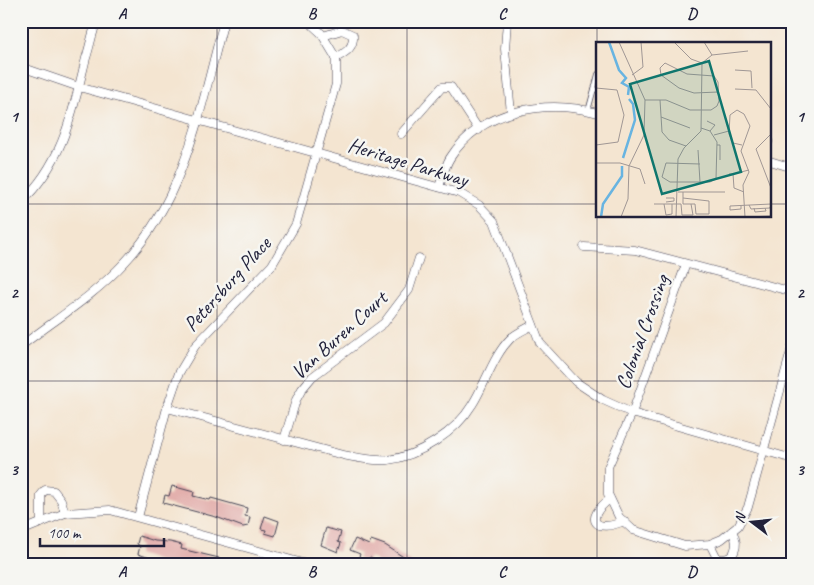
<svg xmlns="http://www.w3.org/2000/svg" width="814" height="585" viewBox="0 0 814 585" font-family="Caveat,sans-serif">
<rect width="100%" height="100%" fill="#f6f6f2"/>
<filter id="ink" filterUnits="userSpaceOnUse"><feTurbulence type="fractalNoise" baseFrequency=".02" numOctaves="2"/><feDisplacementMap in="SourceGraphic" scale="10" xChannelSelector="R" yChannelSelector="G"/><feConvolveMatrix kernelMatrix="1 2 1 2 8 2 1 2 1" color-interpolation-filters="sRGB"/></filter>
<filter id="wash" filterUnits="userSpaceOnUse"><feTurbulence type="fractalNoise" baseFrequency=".0096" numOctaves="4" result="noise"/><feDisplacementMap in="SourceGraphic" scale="20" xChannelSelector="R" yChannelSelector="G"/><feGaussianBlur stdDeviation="1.12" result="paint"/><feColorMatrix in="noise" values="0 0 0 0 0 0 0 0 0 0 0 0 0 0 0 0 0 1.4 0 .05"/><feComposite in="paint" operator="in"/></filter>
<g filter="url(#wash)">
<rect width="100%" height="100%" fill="#f4e5d1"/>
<g id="blocks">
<g fill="#e3b0ad">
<path d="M 172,486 L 194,492 L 193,496 L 210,500 L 211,498 L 247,508 L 245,516 L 250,517 L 248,526 L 243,527 L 216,517 L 163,503 L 165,495 L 169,496 Z"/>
<path d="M 265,516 L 279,521 L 275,536 L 265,533 L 266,530 L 261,529 Z"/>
<path d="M 326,528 L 341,532 L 338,542 L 341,543 L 338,552 L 321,545 Z"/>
<path d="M 139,536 L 155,541 L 170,542 L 182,545 L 181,549 L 219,558 L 217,564 L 168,564 L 138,554 L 140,546 L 137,544 Z"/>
<path d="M 355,539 L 369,545 L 371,540 L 385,545 L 414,564 L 381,564 L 370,557 L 367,563 L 358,559 L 360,554 L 350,550 Z"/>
</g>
</g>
</g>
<g filter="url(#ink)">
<use href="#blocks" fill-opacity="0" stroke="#423f52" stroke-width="1"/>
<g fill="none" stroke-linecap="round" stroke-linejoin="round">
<defs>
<g id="service">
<path d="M 594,89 L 598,74"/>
<path d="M 588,111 L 594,89 L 598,90"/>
<path d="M 770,141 L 770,142"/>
</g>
<g id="minor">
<path d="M 507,21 L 505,49 L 511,113"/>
<path d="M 323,36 L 342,30 L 353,35 C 354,48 346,52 336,58"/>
<path d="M 21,67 L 79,87 L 459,193 L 479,205 L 494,221 L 540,343 L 576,382 L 603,400 L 632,413 L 793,459"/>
<path d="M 401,134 L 442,87 L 451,87 L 479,130"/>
<path d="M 770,161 L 793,168"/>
<path d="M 439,187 C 442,178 445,166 450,158 C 481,109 546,99 598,113"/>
<path d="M 21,202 C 63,164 73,110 86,58 C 90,46 92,33 97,21"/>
<path d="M 584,247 L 635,250 L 793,292"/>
<path d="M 686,264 L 632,413 L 608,467 L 608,494 L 619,517 L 633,530 L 685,546 L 710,544 L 722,539 L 738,526 L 748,507 L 793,344"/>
<path d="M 21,346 C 56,319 95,295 125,262 C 186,197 201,105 224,21"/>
<path d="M 167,408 L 343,455 C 357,458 373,461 388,460 C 419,456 456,432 472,405 C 485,385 493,356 510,339 C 516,333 526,329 533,325"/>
<path d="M 284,440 L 296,400 L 302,389 L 312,377 L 384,323 L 409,290 L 419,258"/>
<path d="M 610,499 C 583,519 595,534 624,521"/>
<path d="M 138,517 L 167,408 L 179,373 L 195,346 L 272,265 L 296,224 L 336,84 L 336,58 L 321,33 L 308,21"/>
<path d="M 41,523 L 41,495 L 45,490 L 54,491 L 61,500 L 65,513"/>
<path d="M 21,531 L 65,513 L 110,510 L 306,564"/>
<path d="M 710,544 L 717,558 C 735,563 740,545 732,531"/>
</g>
</defs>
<use href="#service" stroke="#423f52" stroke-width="5.5"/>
<use href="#minor" stroke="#423f52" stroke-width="9"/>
<use href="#service" stroke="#fff" stroke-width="4"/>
<use href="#minor" stroke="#fff" stroke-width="8"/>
</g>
</g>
<path fill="none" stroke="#22223b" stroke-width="1" stroke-opacity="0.55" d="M 217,21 L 217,564M 407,21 L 407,564M 597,21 L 597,564M 21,204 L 598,204M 770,204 L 793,204M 21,381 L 793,381"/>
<g text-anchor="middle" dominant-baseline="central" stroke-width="5" stroke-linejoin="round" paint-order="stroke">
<g font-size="21" fill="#22223b" stroke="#f6f6f2">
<text transform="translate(408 162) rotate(17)">Heritage Parkway</text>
<text transform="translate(227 284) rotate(-48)">Petersburg Place</text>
<text transform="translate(642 332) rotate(-70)">Colonial Crossing</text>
<text transform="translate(339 335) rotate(-42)">Van Buren Court</text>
</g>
</g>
<g transform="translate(596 42)">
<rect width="175" height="175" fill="#f4e5d1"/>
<path fill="none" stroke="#68b4e1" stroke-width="2.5" d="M 13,0 L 23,28 L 30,36 L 26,41 L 33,45 L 32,53M 27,116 L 39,78 L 37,62 L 33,57M 5,175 L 7,162 L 26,134 L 26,124"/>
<path fill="none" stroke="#a09795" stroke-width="1" d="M 23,0 L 49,58 L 48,93 L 33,124 L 32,157 L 25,175M 78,0 L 95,17 L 106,21M 108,0 L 116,13M 139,28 L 155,29 L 156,46M 36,33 L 47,25 L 45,0M 0,46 L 21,48 L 28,73 L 22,100 L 0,103M 139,47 L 160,48 L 175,67M 49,58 L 70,58 L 94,68 L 115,68 L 121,64 L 123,59 L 122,40 L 118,34 L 91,32 L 69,21 L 64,26 L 65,33 L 83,46 L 98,51 L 122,50M 64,58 L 66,90 L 73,98 L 90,104M 65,75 L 94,86M 111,79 L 119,83 L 114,89M 175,92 L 160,107 L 175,146M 118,93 L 133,89M 121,103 L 124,103 L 124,118M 146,103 L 137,101 L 133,92 L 134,73 L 141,68 L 148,72 L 154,84 L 145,109 L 153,130 L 147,143 L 149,175M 102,108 L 104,140M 0,121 L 24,121 L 44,127 L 49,142M 104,122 L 70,121 L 66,135 L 74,140 L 114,140 L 120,137 L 121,100 L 114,89 L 105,86M 133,132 L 137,132 L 138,146 L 148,150M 137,132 L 153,128M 82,150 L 129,150M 87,156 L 113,159 L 113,172 L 100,172 L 99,162 L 95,162M 70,160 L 78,159 L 78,156 L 70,156M 58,162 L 85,162 L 86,173 L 97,173 L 95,162 L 87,162 L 87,150M 68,162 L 70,173 L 76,172 L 76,162M 153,163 L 155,167 L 174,166 L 175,162M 145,164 L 145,167 L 134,168 L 134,164 L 175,162M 158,166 L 159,170 L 170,169 L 169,166M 80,175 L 82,117 L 88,106 L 105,89 L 106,21 L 116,13 L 152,9M 151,175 L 175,174"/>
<path fill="#0f766e" fill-opacity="0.15" stroke="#0f766e" stroke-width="2.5" d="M 113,19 L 145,130 L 66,152 L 34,42 Z"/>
<rect width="175" height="175" fill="none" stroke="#22223b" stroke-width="2.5"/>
</g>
<rect width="814" height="585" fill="none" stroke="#f6f6f2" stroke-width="55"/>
<g transform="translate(752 522) rotate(286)" stroke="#f6f6f2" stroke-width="4" paint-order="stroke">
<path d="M0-4L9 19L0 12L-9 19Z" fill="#22223b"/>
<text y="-8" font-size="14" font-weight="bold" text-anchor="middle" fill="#22223b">N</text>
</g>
<path d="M40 538v8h124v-8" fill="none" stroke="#22223b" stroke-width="2.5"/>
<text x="48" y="538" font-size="15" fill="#22223b" stroke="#f6f6f2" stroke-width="4" paint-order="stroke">100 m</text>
<rect x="28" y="28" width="758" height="530" fill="none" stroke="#22223b" stroke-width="2"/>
<g font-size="16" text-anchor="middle" font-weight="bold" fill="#22223b">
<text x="122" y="19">A</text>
<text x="312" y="19">B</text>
<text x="502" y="19">C</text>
<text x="692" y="19">D</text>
<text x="14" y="122">1</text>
<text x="800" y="122">1</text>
<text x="14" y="298">2</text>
<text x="800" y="298">2</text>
<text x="14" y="475">3</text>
<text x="800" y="475">3</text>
<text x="122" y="577">A</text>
<text x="312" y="577">B</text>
<text x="502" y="577">C</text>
<text x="692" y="577">D</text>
</g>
</svg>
